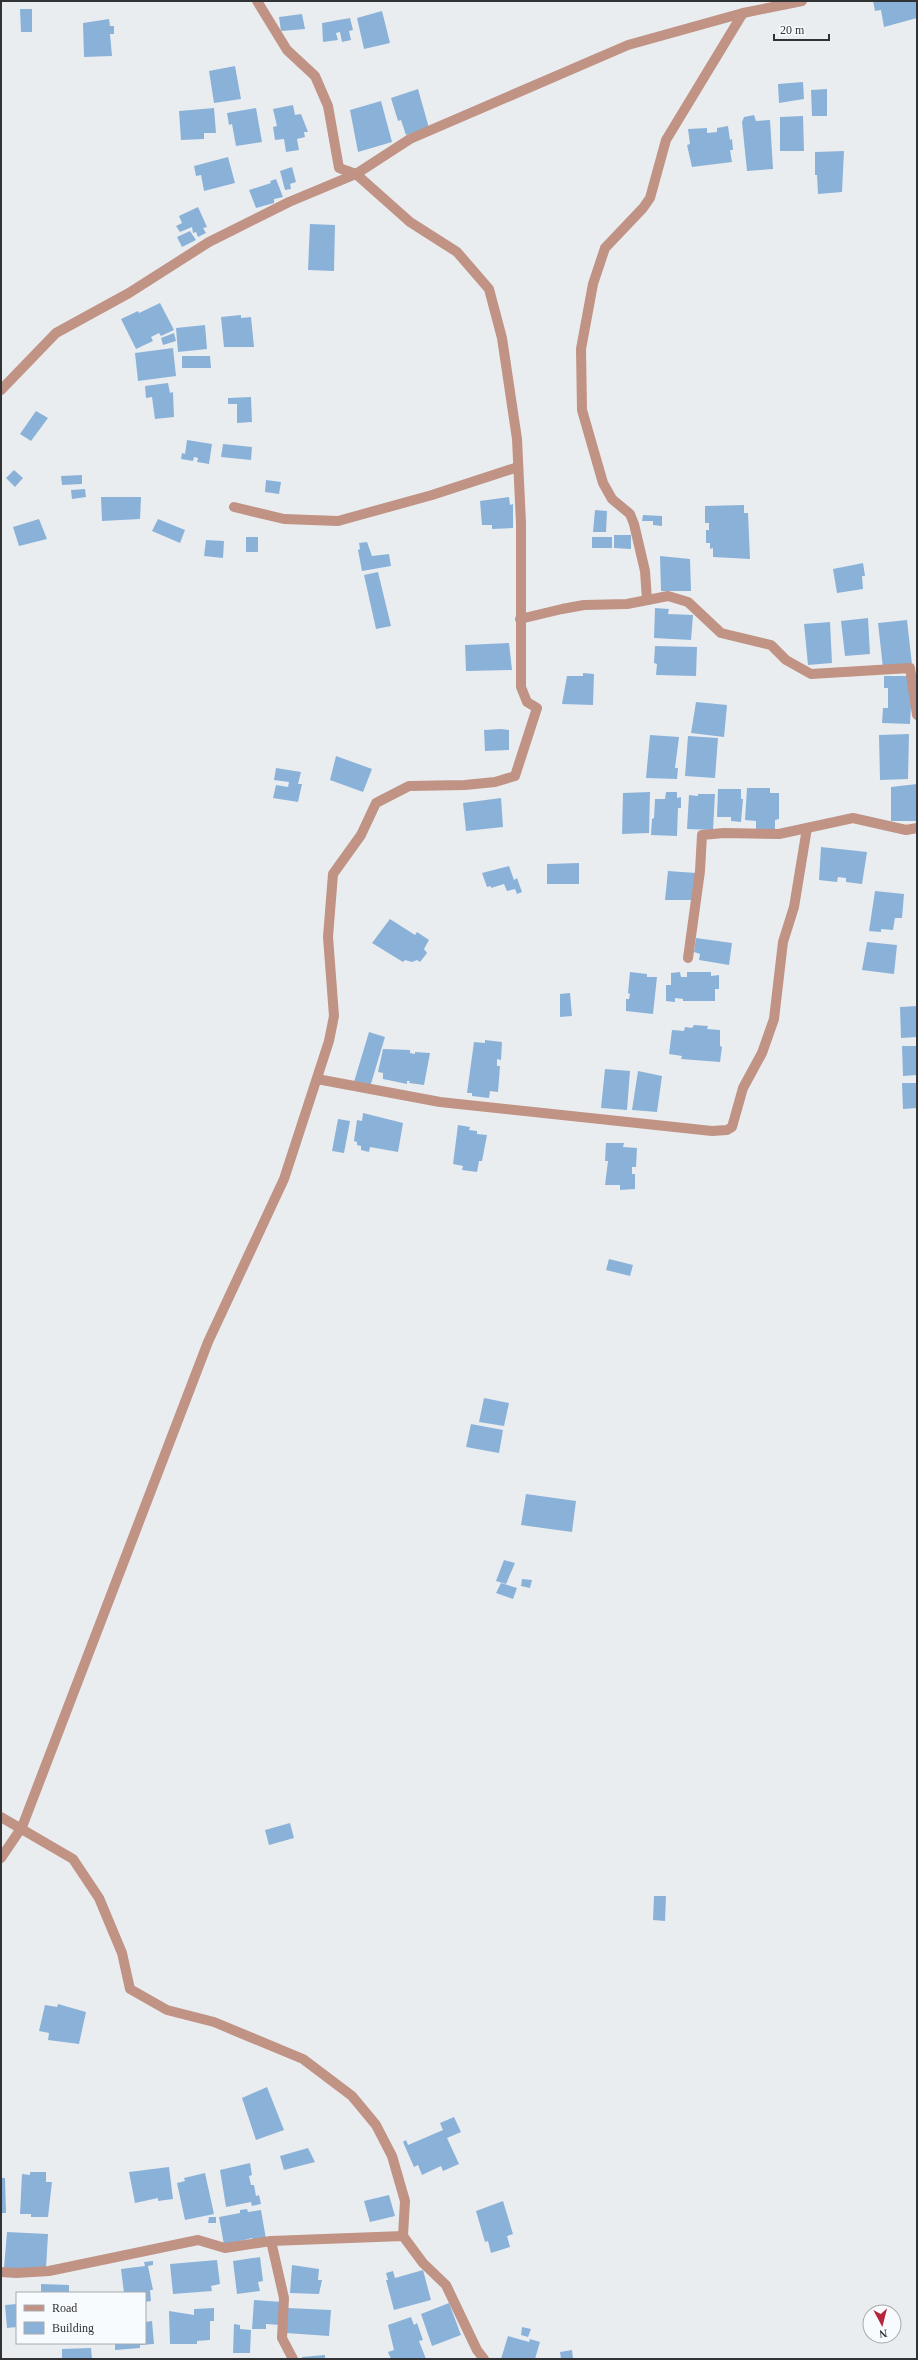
<svg xmlns="http://www.w3.org/2000/svg" width="918" height="2360" viewBox="0 0 918 2360" font-family="Georgia,serif">
<rect width="100%" height="100%" fill="#eaedf0"/>
<g fill="#8ab2d9">
<path d="M 873,1 L 917,1 L 917,18 L 884,27 L 881,10 L 875,11 Z"/>
<path d="M 20,9 L 32,9 L 32,32 L 21,32 Z"/>
<path d="M 382,11 L 390,43 L 364,49 L 357,18 Z"/>
<path d="M 302,14 L 305,29 L 281,31 L 279,17 Z"/>
<path d="M 350,18 L 353,30 L 349,31 L 351,40 L 342,42 L 340,32 L 336,33 L 338,40 L 323,42 L 322,23 Z"/>
<path d="M 109,19 L 110,26 L 114,26 L 114,34 L 110,34 L 112,56 L 84,57 L 83,23 Z"/>
<path d="M 235,66 L 241,99 L 214,103 L 209,71 Z"/>
<path d="M 803,82 L 804,99 L 779,103 L 778,84 Z"/>
<path d="M 418,89 L 429,128 L 406,135 L 401,120 L 398,121 L 391,98 Z"/>
<path d="M 827,89 L 827,116 L 812,116 L 811,90 Z"/>
<path d="M 381,101 L 392,142 L 358,152 L 350,110 Z"/>
<path d="M 293,105 L 295,115 L 301,114 L 308,132 L 304,132 L 305,137 L 297,139 L 299,150 L 286,152 L 284,139 L 275,140 L 273,127 L 277,126 L 273,109 Z"/>
<path d="M 214,108 L 216,133 L 204,133 L 204,139 L 181,140 L 179,111 Z"/>
<path d="M 256,108 L 262,142 L 236,146 L 232,124 L 229,125 L 227,113 Z"/>
<path d="M 754,115 L 756,121 L 770,120 L 773,169 L 747,171 L 742,122 L 744,117 Z"/>
<path d="M 803,116 L 804,151 L 780,151 L 780,117 Z"/>
<path d="M 728,126 L 730,140 L 732,139 L 733,150 L 730,150 L 732,162 L 692,167 L 687,145 L 690,144 L 688,129 L 707,128 L 707,133 L 717,132 L 717,128 Z"/>
<path d="M 844,151 L 842,192 L 818,194 L 817,175 L 815,175 L 815,152 Z"/>
<path d="M 228,157 L 235,183 L 204,191 L 201,175 L 196,176 L 194,166 Z"/>
<path d="M 292,167 L 296,182 L 290,184 L 291,189 L 285,190 L 280,171 Z"/>
<path d="M 276,179 L 283,197 L 274,199 L 274,203 L 256,208 L 249,190 L 271,183 L 270,181 Z"/>
<path d="M 198,207 L 207,227 L 203,228 L 206,233 L 198,237 L 196,232 L 193,233 L 192,227 L 180,232 L 176,226 L 182,223 L 179,216 Z"/>
<path d="M 310,224 L 335,225 L 334,271 L 308,270 Z"/>
<path d="M 190,231 L 196,240 L 182,247 L 177,237 Z"/>
<path d="M 160,303 L 174,330 L 161,336 L 159,333 L 151,337 L 153,341 L 136,349 L 121,319 L 138,311 L 139,313 Z"/>
<path d="M 241,315 L 241,318 L 251,317 L 254,347 L 224,347 L 221,317 Z"/>
<path d="M 205,325 L 207,349 L 178,352 L 176,328 Z"/>
<path d="M 174,333 L 176,341 L 163,345 L 161,338 Z"/>
<path d="M 173,348 L 176,376 L 138,381 L 135,353 Z"/>
<path d="M 182,356 L 210,356 L 211,368 L 182,368 Z"/>
<path d="M 168,383 L 170,393 L 173,392 L 174,417 L 155,419 L 152,397 L 146,398 L 145,386 Z"/>
<path d="M 251,397 L 252,422 L 237,423 L 237,404 L 228,404 L 228,398 Z"/>
<path d="M 36,411 L 48,418 L 31,441 L 20,434 Z"/>
<path d="M 187,440 L 212,444 L 209,464 L 197,462 L 198,458 L 194,457 L 193,461 L 181,459 L 182,453 L 185,454 Z"/>
<path d="M 223,444 L 252,447 L 251,460 L 221,457 Z"/>
<path d="M 14,470 L 23,478 L 15,487 L 6,478 Z"/>
<path d="M 82,475 L 82,484 L 62,485 L 61,476 Z"/>
<path d="M 266,480 L 281,482 L 279,494 L 265,492 Z"/>
<path d="M 85,489 L 86,497 L 72,499 L 71,490 Z"/>
<path d="M 101,497 L 141,497 L 140,519 L 102,521 Z"/>
<path d="M 509,497 L 510,505 L 513,504 L 513,528 L 492,529 L 492,525 L 482,525 L 480,501 Z"/>
<path d="M 744,505 L 744,513 L 748,513 L 750,559 L 713,557 L 713,548 L 710,549 L 710,543 L 706,543 L 706,530 L 709,530 L 709,523 L 705,523 L 705,506 Z"/>
<path d="M 595,510 L 607,511 L 606,532 L 593,532 Z"/>
<path d="M 643,515 L 662,516 L 662,526 L 653,525 L 653,521 L 642,521 Z"/>
<path d="M 39,519 L 47,539 L 19,546 L 13,527 Z"/>
<path d="M 158,519 L 185,530 L 180,543 L 152,531 Z"/>
<path d="M 614,535 L 631,535 L 631,549 L 614,548 Z"/>
<rect x="246" y="537" width="12" height="15"/>
<rect x="592" y="537" width="20" height="11"/>
<path d="M 206,540 L 224,541 L 223,558 L 204,556 Z"/>
<path d="M 367,542 L 372,556 L 389,554 L 391,566 L 362,571 L 358,550 L 360,549 L 359,543 Z"/>
<path d="M 660,556 L 690,559 L 691,591 L 661,591 Z"/>
<path d="M 863,563 L 865,576 L 862,576 L 863,589 L 837,593 L 833,569 Z"/>
<path d="M 378,572 L 391,626 L 376,629 L 364,575 Z"/>
<path d="M 655,608 L 669,609 L 668,614 L 693,615 L 691,640 L 654,638 Z"/>
<path d="M 868,618 L 870,654 L 845,656 L 841,621 Z"/>
<path d="M 907,620 L 912,665 L 883,668 L 878,623 Z"/>
<path d="M 830,622 L 832,663 L 808,665 L 804,624 Z"/>
<path d="M 509,643 L 512,670 L 466,671 L 465,645 Z"/>
<path d="M 655,646 L 697,647 L 696,676 L 656,675 L 657,664 L 654,663 Z"/>
<path d="M 583,673 L 594,674 L 593,705 L 562,704 L 567,676 L 583,676 Z"/>
<path d="M 884,676 L 908,676 L 908,688 L 912,688 L 910,724 L 882,723 L 883,708 L 888,708 L 888,688 L 884,688 Z"/>
<path d="M 696,702 L 727,705 L 724,737 L 691,733 Z"/>
<path d="M 501,729 L 509,730 L 509,750 L 485,751 L 484,730 Z"/>
<path d="M 909,734 L 908,779 L 880,780 L 879,735 Z"/>
<path d="M 650,735 L 679,737 L 675,768 L 678,768 L 677,779 L 646,778 Z"/>
<path d="M 688,736 L 718,738 L 715,778 L 685,776 Z"/>
<path d="M 336,756 L 372,769 L 363,792 L 330,780 Z"/>
<path d="M 276,768 L 301,772 L 298,784 L 302,784 L 298,802 L 273,798 L 276,785 L 288,787 L 289,782 L 274,780 Z"/>
<path d="M 917,784 L 917,821 L 891,821 L 891,787 Z"/>
<path d="M 747,788 L 770,788 L 770,793 L 779,793 L 779,819 L 775,820 L 775,831 L 756,830 L 756,821 L 745,820 Z"/>
<path d="M 718,789 L 741,789 L 741,799 L 743,799 L 741,822 L 731,821 L 731,817 L 717,817 Z"/>
<path d="M 650,792 L 649,833 L 622,834 L 623,793 Z"/>
<path d="M 666,792 L 677,792 L 677,798 L 681,797 L 681,808 L 678,808 L 677,836 L 651,835 L 652,819 L 654,818 L 655,799 L 665,799 Z"/>
<path d="M 698,794 L 715,794 L 713,830 L 687,829 L 689,795 L 698,796 Z"/>
<path d="M 501,798 L 503,827 L 466,831 L 463,803 Z"/>
<path d="M 821,847 L 867,852 L 862,884 L 846,882 L 846,878 L 838,877 L 837,882 L 819,880 Z"/>
<path d="M 579,863 L 579,884 L 547,884 L 547,864 Z"/>
<path d="M 509,866 L 514,880 L 517,878 L 522,892 L 517,894 L 515,889 L 507,891 L 504,884 L 491,888 L 491,886 L 487,887 L 482,873 Z"/>
<path d="M 668,871 L 696,873 L 695,900 L 665,900 Z"/>
<path d="M 875,891 L 904,894 L 902,918 L 895,918 L 893,930 L 881,929 L 881,932 L 869,931 Z"/>
<path d="M 390,919 L 415,935 L 417,932 L 429,940 L 424,949 L 427,953 L 420,962 L 417,960 L 412,962 L 405,960 L 403,962 L 372,943 Z"/>
<path d="M 696,938 L 732,943 L 729,965 L 699,960 L 700,954 L 694,952 Z"/>
<path d="M 867,942 L 897,945 L 894,974 L 862,970 Z"/>
<path d="M 630,972 L 647,974 L 647,977 L 657,977 L 653,1014 L 626,1011 L 626,999 L 629,999 L 630,994 L 628,993 Z"/>
<path d="M 680,972 L 681,977 L 687,977 L 687,972 L 711,972 L 711,976 L 719,975 L 719,989 L 715,989 L 715,1001 L 683,1001 L 683,999 L 675,998 L 675,1002 L 666,1001 L 666,985 L 671,985 L 671,973 Z"/>
<path d="M 570,993 L 572,1016 L 560,1017 L 560,994 Z"/>
<path d="M 917,1006 L 917,1037 L 901,1038 L 900,1007 Z"/>
<path d="M 694,1025 L 708,1026 L 707,1029 L 720,1030 L 720,1046 L 722,1047 L 720,1062 L 681,1059 L 682,1056 L 669,1054 L 672,1030 L 684,1031 L 685,1027 L 692,1028 Z"/>
<path d="M 369,1032 L 385,1037 L 370,1087 L 354,1082 Z"/>
<path d="M 485,1040 L 502,1042 L 501,1060 L 497,1059 L 497,1066 L 500,1066 L 498,1092 L 490,1091 L 489,1098 L 472,1096 L 472,1093 L 467,1093 L 474,1042 L 485,1043 Z"/>
<path d="M 902,1046 L 917,1046 L 917,1075 L 903,1076 Z"/>
<path d="M 383,1049 L 410,1050 L 410,1053 L 415,1054 L 415,1052 L 430,1053 L 424,1085 L 409,1083 L 410,1081 L 407,1081 L 407,1084 L 383,1079 L 383,1073 L 378,1072 Z"/>
<path d="M 605,1069 L 630,1071 L 627,1110 L 601,1108 Z"/>
<path d="M 638,1071 L 662,1076 L 657,1112 L 632,1110 Z"/>
<path d="M 902,1083 L 917,1083 L 917,1108 L 903,1109 Z"/>
<path d="M 363,1113 L 403,1123 L 398,1152 L 370,1147 L 369,1152 L 361,1150 L 361,1146 L 357,1145 L 357,1142 L 354,1141 L 357,1120 L 362,1121 Z"/>
<path d="M 338,1119 L 350,1121 L 344,1153 L 332,1151 Z"/>
<path d="M 458,1125 L 470,1127 L 469,1130 L 477,1131 L 477,1134 L 487,1135 L 482,1161 L 479,1161 L 477,1172 L 462,1170 L 463,1166 L 453,1164 Z"/>
<path d="M 606,1143 L 624,1143 L 623,1147 L 637,1148 L 636,1167 L 632,1167 L 632,1174 L 635,1174 L 635,1189 L 620,1190 L 620,1185 L 605,1185 L 608,1161 L 605,1161 Z"/>
<path d="M 609,1259 L 633,1265 L 630,1276 L 606,1270 Z"/>
<path d="M 484,1398 L 509,1403 L 504,1426 L 479,1422 Z"/>
<path d="M 471,1424 L 503,1430 L 499,1453 L 466,1447 Z"/>
<path d="M 526,1494 L 576,1501 L 572,1532 L 521,1525 Z"/>
<path d="M 504,1560 L 515,1563 L 506,1584 L 496,1581 Z"/>
<path d="M 522,1579 L 532,1580 L 530,1588 L 521,1586 Z"/>
<path d="M 501,1583 L 517,1588 L 513,1599 L 496,1593 Z"/>
<path d="M 290,1823 L 294,1838 L 269,1845 L 265,1830 Z"/>
<path d="M 654,1896 L 666,1896 L 665,1921 L 653,1920 Z"/>
<path d="M 58,2004 L 86,2012 L 79,2044 L 48,2040 L 49,2033 L 39,2031 L 45,2005 L 57,2007 Z"/>
<path d="M 267,2087 L 284,2130 L 256,2140 L 242,2098 Z"/>
<path d="M 454,2117 L 461,2132 L 447,2138 L 459,2164 L 443,2171 L 441,2166 L 422,2175 L 418,2165 L 414,2167 L 403,2142 L 406,2140 L 408,2145 L 443,2130 L 440,2123 Z"/>
<path d="M 308,2148 L 315,2162 L 284,2170 L 280,2156 Z"/>
<path d="M 250,2163 L 252,2175 L 249,2176 L 251,2185 L 254,2185 L 256,2196 L 259,2195 L 261,2204 L 252,2206 L 251,2202 L 226,2207 L 220,2170 Z"/>
<path d="M 169,2167 L 173,2199 L 158,2201 L 158,2198 L 135,2203 L 129,2172 Z"/>
<path d="M 30,2172 L 46,2172 L 46,2182 L 52,2182 L 48,2217 L 31,2217 L 31,2214 L 20,2214 L 22,2174 L 30,2175 Z"/>
<path d="M 205,2173 L 214,2214 L 185,2220 L 177,2183 L 185,2181 L 184,2178 Z"/>
<path d="M 1,2178 L 5,2178 L 6,2213 L 1,2213 Z"/>
<path d="M 389,2195 L 395,2216 L 370,2222 L 364,2201 Z"/>
<path d="M 503,2201 L 513,2234 L 507,2236 L 510,2247 L 491,2253 L 488,2241 L 485,2242 L 476,2211 Z"/>
<path d="M 247,2209 L 248,2212 L 261,2210 L 266,2239 L 253,2241 L 252,2238 L 224,2245 L 219,2217 L 240,2213 L 240,2210 Z"/>
<path d="M 209,2217 L 216,2217 L 216,2223 L 208,2223 Z"/>
<path d="M 7,2232 L 48,2234 L 46,2269 L 4,2268 Z"/>
<path d="M 260,2257 L 263,2281 L 258,2282 L 260,2291 L 237,2294 L 233,2261 Z"/>
<path d="M 217,2260 L 220,2284 L 211,2286 L 212,2291 L 173,2294 L 170,2264 Z"/>
<path d="M 153,2261 L 153,2265 L 148,2266 L 153,2290 L 150,2290 L 151,2301 L 145,2302 L 145,2293 L 124,2293 L 121,2269 L 145,2266 L 144,2262 Z"/>
<path d="M 292,2265 L 319,2269 L 318,2280 L 322,2280 L 319,2294 L 290,2293 Z"/>
<path d="M 423,2270 L 431,2300 L 394,2310 L 386,2280 L 388,2280 L 386,2273 L 393,2271 L 395,2278 Z"/>
<path d="M 41,2284 L 69,2285 L 69,2293 L 41,2293 Z"/>
<path d="M 254,2300 L 282,2302 L 281,2325 L 266,2324 L 266,2329 L 252,2329 Z"/>
<path d="M 449,2303 L 461,2335 L 432,2346 L 421,2314 Z"/>
<path d="M 17,2304 L 17,2327 L 7,2328 L 5,2305 Z"/>
<path d="M 214,2308 L 214,2321 L 210,2321 L 210,2340 L 197,2341 L 197,2344 L 170,2344 L 169,2311 L 194,2315 L 194,2309 Z"/>
<path d="M 287,2308 L 331,2310 L 329,2336 L 286,2333 Z"/>
<path d="M 411,2317 L 414,2325 L 417,2323 L 423,2340 L 419,2341 L 426,2359 L 391,2359 L 388,2352 L 394,2350 L 388,2325 Z"/>
<path d="M 152,2321 L 154,2344 L 140,2345 L 140,2348 L 115,2350 L 115,2343 L 145,2343 L 145,2322 Z"/>
<path d="M 234,2324 L 240,2325 L 240,2329 L 251,2330 L 250,2353 L 233,2353 Z"/>
<path d="M 522,2327 L 531,2329 L 528,2337 L 521,2335 Z"/>
<path d="M 508,2336 L 529,2342 L 530,2339 L 540,2342 L 535,2359 L 501,2359 Z"/>
<path d="M 91,2348 L 92,2359 L 62,2359 L 62,2349 Z"/>
<path d="M 572,2350 L 573,2359 L 561,2359 L 560,2352 Z"/>
<path d="M 325,2355 L 325,2359 L 302,2359 L 302,2357 Z"/>
</g>
<g fill="none" stroke-linecap="round" stroke-linejoin="round">
<g stroke="#c09385" stroke-width="10">
<path d="M 1,390 L 56,333 L 129,293 L 209,242 L 289,202 L 356,174 L 410,139 L 628,45 L 743,13 L 802,1"/>
<path d="M 234,507 L 284,519 L 338,521 L 432,495 L 518,467"/>
<path d="M 647,600 L 645,571 L 634,524 L 630,514 L 612,499 L 603,483 L 582,410 L 581,349 L 593,284 L 605,248 L 643,208 L 650,198 L 666,140 L 743,13"/>
<path d="M 520,619 L 562,609 L 584,605 L 627,604 L 668,596 L 688,602 L 721,633 L 771,645 L 786,660 L 811,674 L 910,668 L 917,715"/>
<path d="M 688,958 L 700,871 L 702,835 L 724,833 L 779,834 L 853,818 L 906,830 L 917,828"/>
<path d="M 317,1079 L 440,1102 L 712,1131 L 727,1130 L 732,1127 L 743,1088 L 762,1053 L 774,1019 L 783,942 L 794,907 L 807,828"/>
<path d="M 1,1817 L 73,1859 L 99,1898 L 122,1953 L 130,1989 L 167,2010 L 214,2022 L 303,2059 L 352,2096 L 376,2125 L 392,2156 L 405,2201 L 403,2236"/>
<path d="M 1,1858 L 22,1827 L 208,1342 L 284,1179 L 329,1041 L 334,1016 L 328,937 L 333,874 L 361,835 L 376,803 L 409,786 L 465,785 L 495,782 L 515,776 L 537,708 L 527,702 L 521,687 L 521,523 L 517,439 L 502,338 L 489,289 L 457,252 L 410,222 L 356,174 L 339,168 L 328,106 L 315,76 L 287,50 L 257,1"/>
<path d="M 271,2241 L 284,2298 L 282,2338 L 293,2359"/>
<path d="M 1,2272 L 16,2273 L 49,2271 L 198,2240 L 225,2248 L 271,2241 L 403,2236 L 423,2263 L 446,2285 L 477,2350 L 484,2359"/>
</g>
</g>
<rect width="918" height="2360" fill="none" stroke="#313233" stroke-width="4"/>
<rect x="16" y="2292" width="130" height="52" fill="#f8fbfe" stroke="#a8abad"/>
<rect x="24" y="2305" width="20" height="6" fill="#c09385" stroke="#a8abad"/>
<text x="52" y="2312" font-size="12" fill="#313233">Road</text>
<rect x="24" y="2322" width="20" height="12" fill="#8ab2d9" stroke="#a8abad"/>
<text x="52" y="2332" font-size="12" fill="#313233">Building</text>
<g transform="translate(882 2324) rotate(173)"><circle r="19" fill="#f8fbfe" stroke="#a8abad"/>
<path d="M0-3L7 15L0 10L-7 15Z" fill="#b7253d"/>
<text y="-6" font-size="11" font-weight="bold" text-anchor="middle" fill="#313233">N</text>
</g>
<path d="M774 34v6h55v-6" fill="none" stroke="#313233" stroke-width="2"/>
<text x="780" y="34" font-size="12" fill="#313233" stroke="#f8fbfe" stroke-width="3" paint-order="stroke">20 m</text>
</svg>
